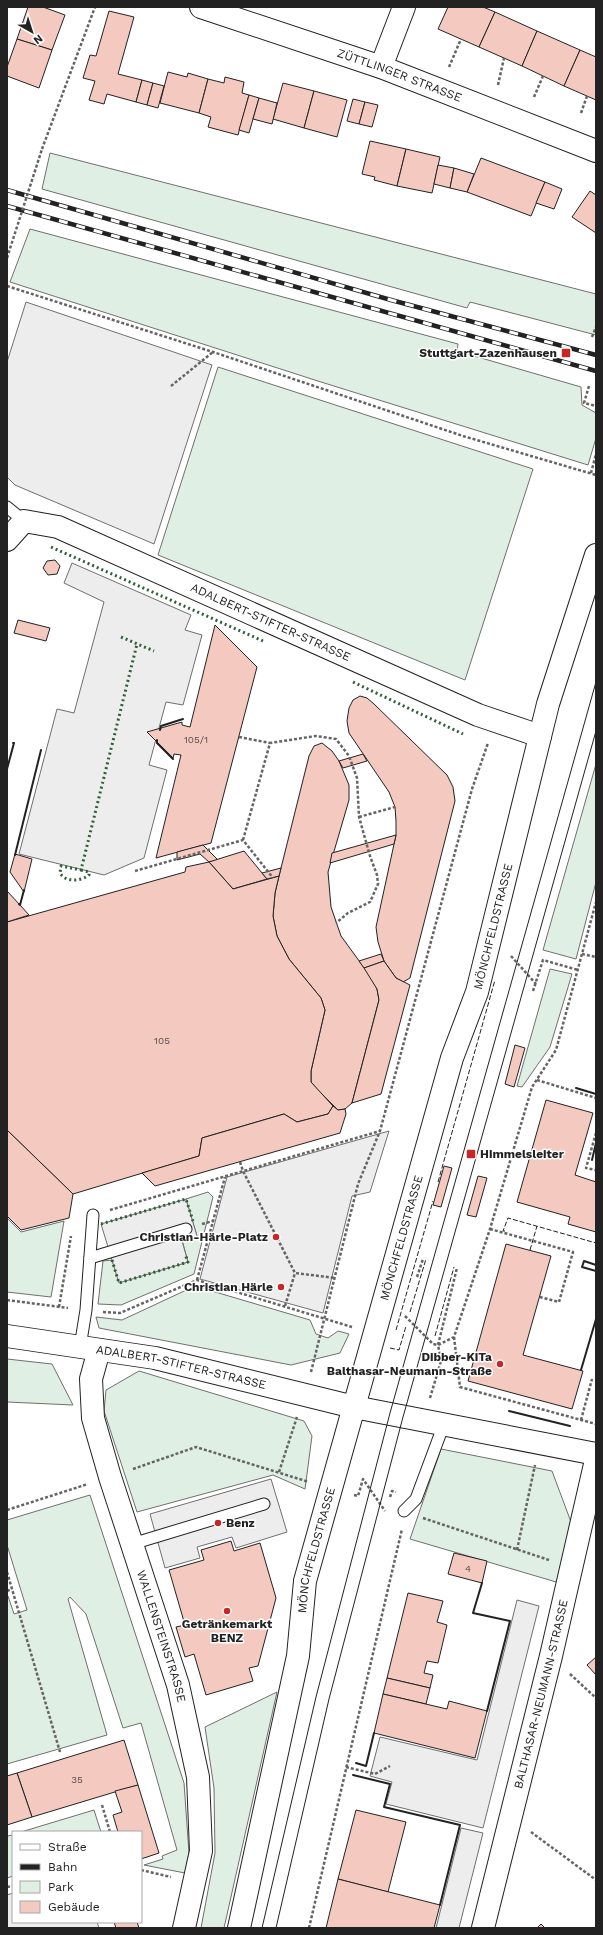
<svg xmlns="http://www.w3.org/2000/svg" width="603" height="1935" viewBox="0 0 603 1935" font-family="'Work Sans',sans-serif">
<rect width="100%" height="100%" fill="#fff"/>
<g fill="#e0efe3" stroke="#6f6f6f">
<path d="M 50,153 L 596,294 L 596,335 L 470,302 L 467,308 L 42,189 Z"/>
<path d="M 30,229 L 458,344 L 457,351 L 581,387 L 582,405 L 596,413 L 596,438 L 588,465 L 321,382 L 10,282 Z"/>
<path d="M 218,367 L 533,469 L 465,680 L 158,555 Z"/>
<path d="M 596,764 L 596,882 L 576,959 L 543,950 Z"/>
<path d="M 550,969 L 572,974 L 550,1047 L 522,1087 L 517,1086 Z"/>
<path d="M 208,1192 L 213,1197 L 194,1274 L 121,1305 L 98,1304 L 103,1261 L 112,1260 L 119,1282 L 188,1262 L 182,1240 L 197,1236 L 186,1199 Z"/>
<path d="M 7,1218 L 21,1232 L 64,1221 L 51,1297 L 7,1292 Z"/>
<path d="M 195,1286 L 310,1320 L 316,1334 L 328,1338 L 338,1331 L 349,1334 L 340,1353 L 291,1365 L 99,1328 L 96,1317 L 122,1320 Z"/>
<path d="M 7,1359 L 52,1364 L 73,1405 L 7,1402 Z"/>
<path d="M 139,1371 L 304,1421 L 312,1436 L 305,1489 L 273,1475 L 137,1512 L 104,1411 L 106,1390 Z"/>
<path d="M 441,1449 L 552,1471 L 574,1530 L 563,1584 L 410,1539 Z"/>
<path d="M 90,1495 L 184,1783 L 189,1853 L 185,1873 L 144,1865 L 163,1859 L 162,1856 L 177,1850 L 141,1723 L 123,1728 L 86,1614 L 70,1597 L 68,1599 L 107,1735 L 7,1764 L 7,1597 L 8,1596 L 14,1614 L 27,1610 L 7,1545 L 7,1520 Z"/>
<path d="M 277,1692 L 224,1928 L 201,1928 L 215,1853 L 214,1788 L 205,1727 Z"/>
<path d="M 94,1810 L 101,1832 L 21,1832 Z"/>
<path d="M 13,1835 L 13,1876 L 7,1878 L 7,1836 Z"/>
</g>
<g fill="#ededed" stroke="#6f6f6f">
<path d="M 26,302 L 212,365 L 154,544 L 15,485 L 7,477 L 7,362 Z"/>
<path d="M 72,563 L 191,615 L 185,630 L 202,635 L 183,705 L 166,702 L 149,765 L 167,770 L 144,858 L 104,875 L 19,854 L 57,709 L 74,713 L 104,602 L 64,583 Z"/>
<path d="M 389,1131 L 370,1192 L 352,1196 L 323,1313 L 200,1279 L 227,1177 Z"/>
<path d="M 186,1199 L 197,1236 L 182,1241 L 188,1262 L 119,1283 L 101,1224 Z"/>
<path d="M 271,1479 L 287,1532 L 236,1548 L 232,1537 L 197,1547 L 200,1558 L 165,1568 L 150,1514 Z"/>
<path d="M 517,1600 L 539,1606 L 483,1828 L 386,1804 L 392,1782 L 370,1776 L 380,1737 L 477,1760 Z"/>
<path d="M 461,1828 L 483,1833 L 459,1928 L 436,1928 Z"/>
<path d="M 13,1893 L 13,1922 L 97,1922 L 99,1928 L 7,1928 L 7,1895 Z"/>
</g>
<g fill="#f3c9c0" stroke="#222">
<path d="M 28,7 L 43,7 L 65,15 L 52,50 L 17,39 Z"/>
<path d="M 448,7 L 483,7 L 495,12 L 479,47 L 438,29 Z"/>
<path d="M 109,11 L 134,17 L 118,74 L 142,80 L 136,102 L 107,94 L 104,104 L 89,100 L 95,81 L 83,78 L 90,55 L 96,56 Z"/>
<path d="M 495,12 L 537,31 L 522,66 L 479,47 Z"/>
<path d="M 537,31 L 580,50 L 564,86 L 522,66 Z"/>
<path d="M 17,39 L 52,50 L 39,88 L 7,76 L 7,67 Z"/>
<path d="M 580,50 L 596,57 L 596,100 L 564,86 Z"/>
<path d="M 168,72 L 187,77 L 188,73 L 208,79 L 199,113 L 160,103 Z"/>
<path d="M 225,77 L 244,82 L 242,93 L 249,95 L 238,135 L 208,127 L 211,117 L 199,113 L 208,79 L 224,83 Z"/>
<path d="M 142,80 L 153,83 L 147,105 L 136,102 Z"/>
<path d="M 153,83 L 164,86 L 158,108 L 147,105 Z"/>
<path d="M 283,83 L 314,91 L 304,128 L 273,119 Z"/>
<path d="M 314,91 L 347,100 L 337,137 L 304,128 Z"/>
<path d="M 249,95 L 259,98 L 249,133 L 239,130 Z"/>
<path d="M 259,98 L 277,103 L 272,124 L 253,119 Z"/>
<path d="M 353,99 L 365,102 L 359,124 L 347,121 Z"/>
<path d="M 365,102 L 378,105 L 372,127 L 359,124 Z"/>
<path d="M 370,141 L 406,149 L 397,186 L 374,180 L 375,177 L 362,174 Z"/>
<path d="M 406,149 L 440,157 L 432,193 L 397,186 Z"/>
<path d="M 481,158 L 545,182 L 531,216 L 467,192 Z"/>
<path d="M 438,165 L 454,168 L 450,188 L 434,184 Z"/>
<path d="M 454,168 L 474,174 L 467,192 L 450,188 Z"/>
<path d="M 545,182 L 562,189 L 554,209 L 536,203 Z"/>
<path d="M 590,191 L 596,195 L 596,233 L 572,217 Z"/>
<path d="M 55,560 L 60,566 L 57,574 L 48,575 L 43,568 L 47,561 Z"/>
<path d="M 18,620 L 50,628 L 46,641 L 14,633 Z"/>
<path d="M 215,625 L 257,667 L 211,843 L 156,858 L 181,755 L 174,754 L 173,758 L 147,732 L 182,722 L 182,725 L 190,727 Z"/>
<path d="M 360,696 L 367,698 L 374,704 L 447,775 L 453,787 L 455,801 L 413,966 L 410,978 L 403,982 L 396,978 L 384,961 L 378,942 L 376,927 L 396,835 L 396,821 L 395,807 L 389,792 L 349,733 L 347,721 L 349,708 L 353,700 Z"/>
<path d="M 322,743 L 332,751 L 339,761 L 349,785 L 349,800 L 328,872 L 331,907 L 341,936 L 373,980 L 377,989 L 379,1000 L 352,1103 L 345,1109 L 338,1110 L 316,1088 L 311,1082 L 311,1071 L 325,1010 L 321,998 L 289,959 L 277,936 L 273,916 L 275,893 L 279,876 L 309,756 L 314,746 Z"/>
<path d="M 363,754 L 367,761 L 343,768 L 339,761 Z"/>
<path d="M 396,835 L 394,844 L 330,863 L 332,853 Z"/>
<path d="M 203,845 L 218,860 L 209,862 L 200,854 L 177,860 L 177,852 Z"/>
<path d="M 244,851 L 267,879 L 233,889 L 209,862 Z"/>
<path d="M 15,854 L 32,859 L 24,892 L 10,872 Z"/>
<path d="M 209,862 L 233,889 L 279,876 L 275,893 L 273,916 L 277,936 L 289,959 L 321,998 L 325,1010 L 311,1071 L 311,1082 L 333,1106 L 328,1114 L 297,1122 L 284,1114 L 202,1138 L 199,1156 L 73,1194 L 7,1130 L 7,922 L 185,872 L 186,867 Z"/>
<path d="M 281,868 L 279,876 L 267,879 L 262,873 Z"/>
<path d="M 7,891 L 20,905 L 29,915 L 7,922 Z"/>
<path d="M 381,954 L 384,961 L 364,968 L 359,961 Z"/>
<path d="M 384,961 L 396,978 L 410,985 L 381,1094 L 352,1103 L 379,1000 L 377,989 L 364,968 Z"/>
<path d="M 515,1045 L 525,1048 L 514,1087 L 505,1084 Z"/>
<path d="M 546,1100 L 593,1113 L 575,1175 L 596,1182 L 596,1232 L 568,1224 L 570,1217 L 517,1202 Z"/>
<path d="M 333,1106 L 338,1110 L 345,1109 L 346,1114 L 340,1133 L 155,1186 L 142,1173 L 199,1156 L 202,1138 L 284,1114 L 297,1122 L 328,1114 Z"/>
<path d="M 7,1130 L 73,1194 L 69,1218 L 21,1230 L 7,1216 Z"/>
<path d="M 444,1166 L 452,1168 L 441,1207 L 433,1205 Z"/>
<path d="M 478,1176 L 487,1178 L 476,1217 L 467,1215 Z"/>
<path d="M 506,1244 L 551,1256 L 523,1355 L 583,1371 L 572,1409 L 468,1381 Z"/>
<path d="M 231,1541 L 234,1551 L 260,1543 L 276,1598 L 258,1666 L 249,1668 L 253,1681 L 206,1695 L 194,1654 L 185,1657 L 176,1627 L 185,1625 L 169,1570 L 204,1560 L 201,1550 Z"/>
<path d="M 454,1553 L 487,1561 L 482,1583 L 448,1574 Z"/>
<path d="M 408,1593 L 443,1601 L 437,1622 L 447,1625 L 438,1663 L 427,1661 L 424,1673 L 433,1675 L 430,1688 L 387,1678 Z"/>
<path d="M 596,1657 L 596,1675 L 587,1665 Z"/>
<path d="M 387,1678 L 430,1688 L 426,1704 L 383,1694 Z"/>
<path d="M 383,1694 L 447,1709 L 449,1701 L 487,1711 L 475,1758 L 374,1733 Z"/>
<path d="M 124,1740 L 138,1785 L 32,1817 L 17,1773 Z"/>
<path d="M 17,1773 L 32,1817 L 7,1825 L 7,1776 Z"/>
<path d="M 138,1785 L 159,1853 L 141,1859 L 141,1832 L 118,1832 L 113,1815 L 122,1812 L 115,1791 Z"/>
<path d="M 356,1810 L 406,1822 L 388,1892 L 338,1879 Z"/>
<path d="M 338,1879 L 440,1905 L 434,1928 L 326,1928 Z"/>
<path d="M 114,1922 L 137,1922 L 139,1928 L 116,1928 Z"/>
<path d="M 541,1924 L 545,1928 L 537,1928 Z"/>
</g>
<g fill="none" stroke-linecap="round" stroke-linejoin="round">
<defs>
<g id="service">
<path d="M 7,507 L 24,521"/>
<path d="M 90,1258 L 186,1229"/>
<path d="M 80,1347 L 86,1310 L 93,1215"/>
<path d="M 404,1511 L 416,1499 L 444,1424"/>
<path d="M 132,1544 L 264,1504"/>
</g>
<g id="minor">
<path id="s1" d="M 201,7 L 381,67 L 596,151"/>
<path d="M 381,67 L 404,7"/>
<path id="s2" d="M 7,540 L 24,521 L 58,527 L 478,715 L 540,736"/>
<path id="s3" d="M 7,1336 L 155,1358 L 354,1407 L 596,1454"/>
<path id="s4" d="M 99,1350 L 91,1379 L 93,1418 L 110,1477 L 178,1685 L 198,1777 L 201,1851 L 184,1928"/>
<path id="s5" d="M 483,1928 L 551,1656 L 596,1460"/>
</g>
<g id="secondary">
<path id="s6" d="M 239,1928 L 298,1656 L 305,1581 L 452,1058 L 477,992 L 548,704 L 596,555"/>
</g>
</defs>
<use href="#service" stroke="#222" stroke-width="13"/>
<use href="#minor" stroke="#222" stroke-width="24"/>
<use href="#secondary" stroke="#222" stroke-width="24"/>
<g stroke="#646464" stroke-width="2.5" stroke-dasharray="3 2" stroke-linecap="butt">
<path d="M 449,67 L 461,39"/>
<path d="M 498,85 L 504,58"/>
<path d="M 534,97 L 543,76"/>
<path d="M 581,113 L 587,96"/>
<path d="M 42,149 L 95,7"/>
<path d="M 7,286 L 213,352 L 463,436 L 596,475"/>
<path d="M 592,337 L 596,327"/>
<path d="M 171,386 L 213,352"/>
<path d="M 589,386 L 584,403 L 596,406"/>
<path d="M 591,473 L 596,454"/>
<path d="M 239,737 L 270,743"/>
<path d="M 359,817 L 395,807"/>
<path d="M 243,840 L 270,743 L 316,736 L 336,739 L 349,756 L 357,778 L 359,817 L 370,856 L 377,875 L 378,884 L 370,902 L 348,913 L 336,923"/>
<path d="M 135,871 L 243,840 L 273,878"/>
<path d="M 582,954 L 596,957"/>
<path d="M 511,956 L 536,984"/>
<path d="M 533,991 L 543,960 L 578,970"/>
<path d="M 537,1080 L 596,1098"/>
<path d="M 596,1133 L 586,1168 L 596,1170"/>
<path d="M 240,1162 L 243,1171 L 295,1273 L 335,1278"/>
<path d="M 110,1210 L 380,1131"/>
<path d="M 202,1224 L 213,1221"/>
<path d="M 490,1229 L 573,1252 L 559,1302 L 540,1297"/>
<path d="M 417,1277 L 423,1259"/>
<path d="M 197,1280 L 225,1177"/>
<path d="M 7,1300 L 68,1308"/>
<path d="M 285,1306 L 295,1273"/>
<path d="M 59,1307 L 71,1236"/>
<path d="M 103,1312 L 120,1313 L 197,1280 L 352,1327"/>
<path d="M 405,1316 L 433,1344 L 438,1345 L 454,1337 L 490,1229 L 532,1087 L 556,1050 L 596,902"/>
<path d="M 454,1337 L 460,1387 L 596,1424"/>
<path d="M 311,1372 L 358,1184 L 380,1131 L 472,789 L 488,743"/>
<path d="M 430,1398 L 441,1361 L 438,1345 L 457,1268"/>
<path d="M 581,1420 L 592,1379"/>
<path d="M 133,1469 L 196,1447 L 309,1482"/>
<path d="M 279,1472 L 297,1417"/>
<path d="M 354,1495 L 358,1496 L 363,1479 L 385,1511"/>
<path d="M 390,1497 L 392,1491 L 396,1492"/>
<path d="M 7,1510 L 88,1484"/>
<path d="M 423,1518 L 549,1560"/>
<path d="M 517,1550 L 535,1465"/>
<path d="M 7,1572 L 60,1752"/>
<path d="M 7,1591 L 12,1589"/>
<path d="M 570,1674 L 596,1698"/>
<path d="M 346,1767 L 375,1774 L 390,1766"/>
<path d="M 102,1805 L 110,1832"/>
<path d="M 531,1832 L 596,1880"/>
<path d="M 141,1870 L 171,1877"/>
<path d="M 7,1887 L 13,1886"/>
<path d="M 309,1928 L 402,1529"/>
</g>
<use href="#service" stroke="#fff" stroke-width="11"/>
<use href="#minor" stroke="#fff" stroke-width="22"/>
<use href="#secondary" stroke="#fff" stroke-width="22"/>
<g stroke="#222" stroke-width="1">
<path d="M 262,1928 L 316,1697 L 390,1413 L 596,682"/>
<path d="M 276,1928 L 329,1699 L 403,1417 L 596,731"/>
</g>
<defs>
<g id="rail">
<path d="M 7,190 L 391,300 L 596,355"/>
<path d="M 7,206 L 596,371"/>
</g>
</defs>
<use href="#rail" stroke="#222" stroke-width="4.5"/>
<use href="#rail" stroke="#fff" stroke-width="3" stroke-dasharray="9" stroke-linecap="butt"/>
<path stroke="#646464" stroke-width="2.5" stroke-dasharray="3 2" stroke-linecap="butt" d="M 7,258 L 42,149"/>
<g stroke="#2f5e38" stroke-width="3" stroke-dasharray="2 3" stroke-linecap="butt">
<path d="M 51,547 L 263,641"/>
<path d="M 121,637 L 154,651"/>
<path d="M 353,682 L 463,734"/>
<path d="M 81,870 L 89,872 L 89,875 C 80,882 65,882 60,873 L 61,866 L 81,870 L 137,644"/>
<path d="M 101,1224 L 186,1199 L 193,1221"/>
<path d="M 112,1260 L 119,1283 L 188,1262 L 185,1254"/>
</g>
<g stroke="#222" stroke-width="1" stroke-dasharray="5 2" stroke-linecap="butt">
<path d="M 438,1182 L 495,980"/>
<path d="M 505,1231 L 503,1231 L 508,1218 L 596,1243"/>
<path d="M 530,1250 L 537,1226"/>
<path d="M 410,1312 L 426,1259"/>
<path d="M 396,1330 L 433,1201"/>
<path d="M 435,1336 L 454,1267"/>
<path d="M 390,1348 L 399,1350 L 406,1326"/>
</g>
<g stroke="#222" stroke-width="2">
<path d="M 160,730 L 161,726 L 183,719"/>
<path d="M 157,740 L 157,743 L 173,759"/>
<path d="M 7,769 L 14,743 L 13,743"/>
<path d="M 15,855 L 41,750"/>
<path d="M 19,904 L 20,905 L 24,890"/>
<path d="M 576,1088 L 596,1094"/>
<path d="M 592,1160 L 596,1143"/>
<path d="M 596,1265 L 584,1261 L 582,1267 L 596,1271"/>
<path d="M 581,1370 L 596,1319"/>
<path d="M 509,1411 L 570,1426"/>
<path d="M 482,1583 L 473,1613 L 510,1621 L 487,1711"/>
<path d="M 356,1763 L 366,1766 L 374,1733"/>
<path d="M 353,1775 L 390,1784 L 384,1807 L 460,1825 L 440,1905"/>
</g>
</g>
<g fill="#c62828" stroke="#fff" stroke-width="1.5">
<rect x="561" y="348" width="10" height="10" rx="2"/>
<rect x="466" y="1149" width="10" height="10" rx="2"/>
<circle cx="276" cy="1237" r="4"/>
<circle cx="281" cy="1287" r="4"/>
<circle cx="500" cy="1364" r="4"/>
<circle cx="218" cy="1523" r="4"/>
<circle cx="227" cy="1611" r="4"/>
</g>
<g text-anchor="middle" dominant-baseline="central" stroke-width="3" stroke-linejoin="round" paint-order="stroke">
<g font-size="10" fill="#564c4a">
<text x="196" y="739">105/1</text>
<text x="162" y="1040">105</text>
<text x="468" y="1568">4</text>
<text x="77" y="1779">35</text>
</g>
<g font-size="12" fill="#222" stroke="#fff">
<text stroke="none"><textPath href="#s1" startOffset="210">ZÜTTLINGER STRASSE</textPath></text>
<text stroke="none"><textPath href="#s2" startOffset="293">ADALBERT-STIFTER-STRASSE</textPath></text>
<text stroke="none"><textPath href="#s6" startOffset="1035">MÖNCHFELDSTRASSE</textPath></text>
<text stroke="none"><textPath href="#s6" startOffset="710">MÖNCHFELDSTRASSE</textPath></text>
<text stroke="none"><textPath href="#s3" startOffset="177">ADALBERT-STIFTER-STRASSE</textPath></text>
<text stroke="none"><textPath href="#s6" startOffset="386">MÖNCHFELDSTRASSE</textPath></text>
<text stroke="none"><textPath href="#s4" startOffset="298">WALLENSTEINSTRASSE</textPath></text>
<text stroke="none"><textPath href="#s5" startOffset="241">BALTHASAR-NEUMANN-STRASSE</textPath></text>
</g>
<g font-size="12" font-weight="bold" fill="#222" stroke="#fff" text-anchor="end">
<text x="557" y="353">Stuttgart-Zazenhausen</text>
<text x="480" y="1154" text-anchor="start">Himmelsleiter</text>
<text x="268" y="1237">Christian-Härle-Platz</text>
<text x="273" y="1287">Christian Härle</text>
<text x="492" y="1357">Dibber-KiTa<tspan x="492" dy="14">Balthasar-Neumann-Straße</tspan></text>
<text x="226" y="1523" text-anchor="start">Benz</text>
<text x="227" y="1624" text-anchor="middle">Getränkemarkt<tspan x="227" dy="14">BENZ</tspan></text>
</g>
</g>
<rect width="603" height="1935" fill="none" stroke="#222222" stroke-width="16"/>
<rect x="12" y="1831" width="130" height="92" fill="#ffffff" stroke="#a7a7a7"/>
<rect x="20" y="1844" width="20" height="6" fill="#ffffff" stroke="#a7a7a7"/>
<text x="48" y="1851" font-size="12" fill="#222222">Straße</text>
<rect x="20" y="1864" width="20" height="6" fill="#222222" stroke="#a7a7a7"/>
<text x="48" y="1871" font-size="12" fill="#222222">Bahn</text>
<rect x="20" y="1881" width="20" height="12" fill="#e0efe3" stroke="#a7a7a7"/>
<text x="48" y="1891" font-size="12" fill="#222222">Park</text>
<rect x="20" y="1901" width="20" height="12" fill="#f3c9c0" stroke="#a7a7a7"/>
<text x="48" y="1911" font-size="12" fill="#222222">Gebäude</text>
<g transform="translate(32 32) rotate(141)" stroke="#ffffff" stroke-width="3" paint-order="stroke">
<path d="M0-3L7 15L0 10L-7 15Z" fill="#222222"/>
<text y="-6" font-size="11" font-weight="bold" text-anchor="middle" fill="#222222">N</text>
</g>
</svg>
